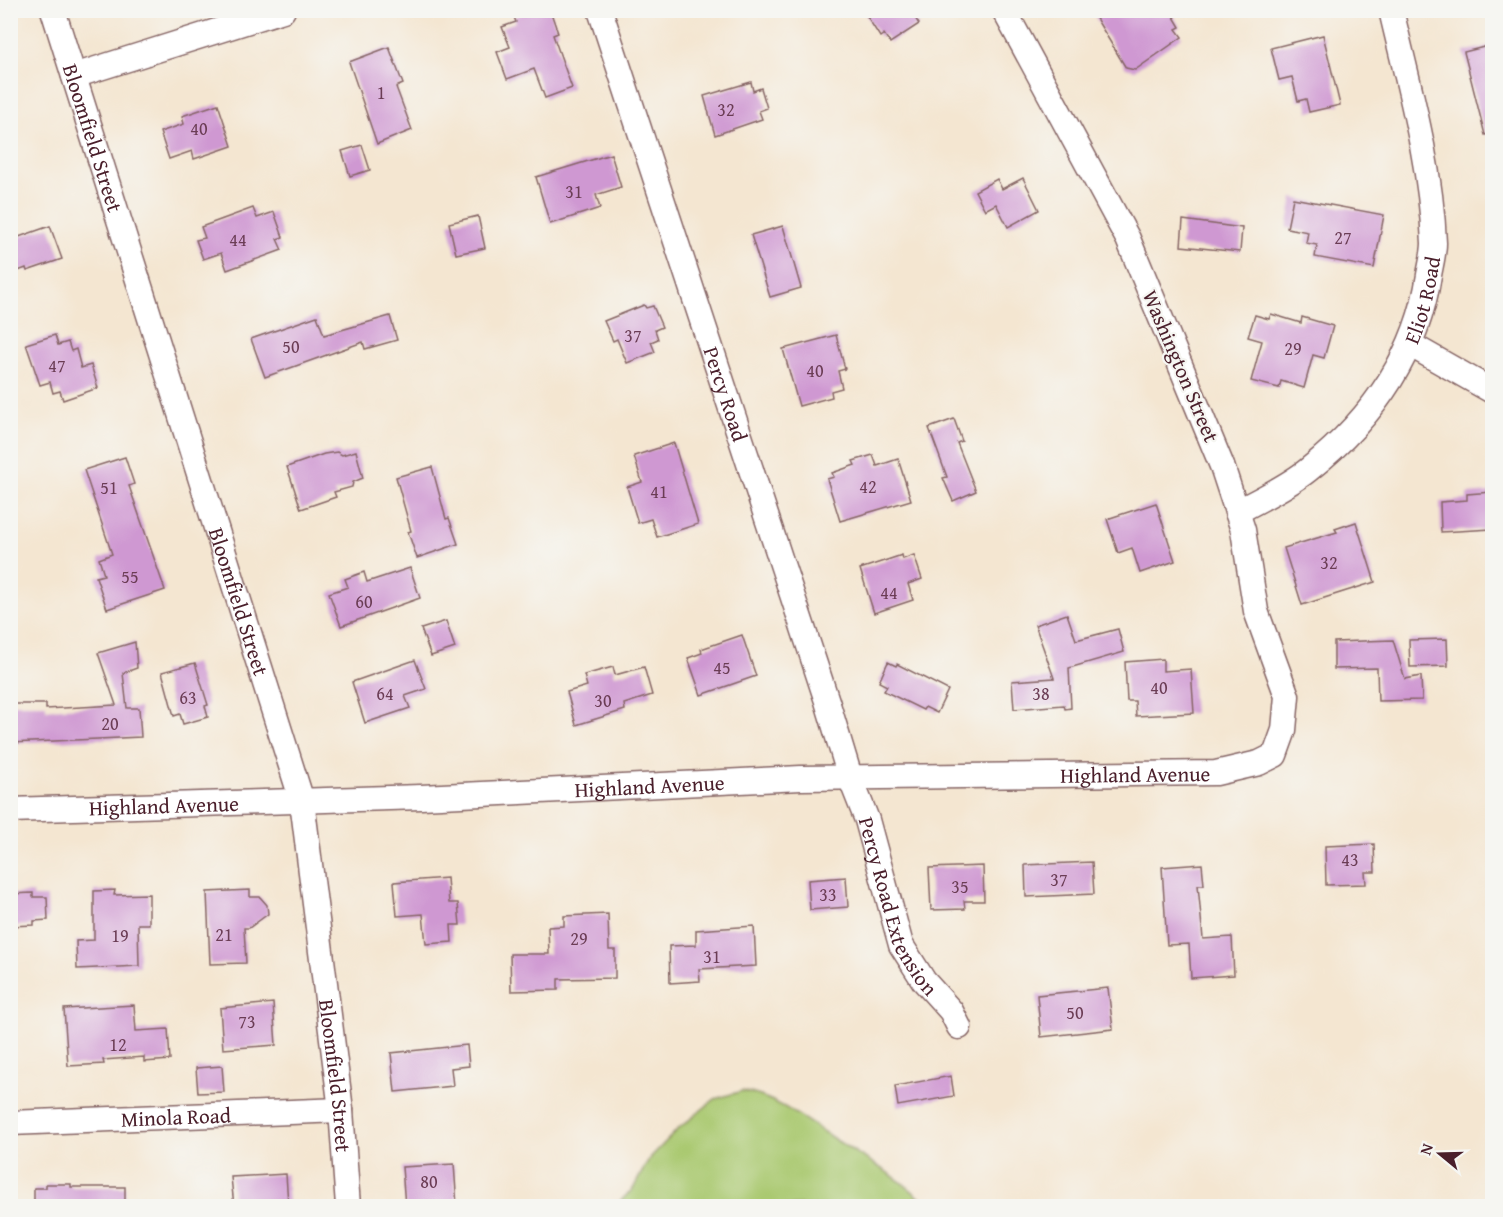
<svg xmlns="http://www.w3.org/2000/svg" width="1503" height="1217" viewBox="0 0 1503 1217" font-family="'Gentium Book Plus',serif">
<rect width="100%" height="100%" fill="#f6f6f2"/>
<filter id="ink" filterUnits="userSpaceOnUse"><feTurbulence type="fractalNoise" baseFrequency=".0167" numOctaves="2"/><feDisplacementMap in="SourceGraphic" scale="12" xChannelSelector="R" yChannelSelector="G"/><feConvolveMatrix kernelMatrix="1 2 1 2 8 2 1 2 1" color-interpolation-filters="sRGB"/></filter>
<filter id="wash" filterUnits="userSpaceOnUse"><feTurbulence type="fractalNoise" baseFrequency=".008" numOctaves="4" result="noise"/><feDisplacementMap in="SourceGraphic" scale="24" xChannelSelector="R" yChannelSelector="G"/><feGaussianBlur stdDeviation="1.35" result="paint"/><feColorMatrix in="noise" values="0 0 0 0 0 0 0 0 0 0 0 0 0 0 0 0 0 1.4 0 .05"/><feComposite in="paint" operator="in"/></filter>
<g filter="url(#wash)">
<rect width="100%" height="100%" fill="#f4e6d1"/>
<path fill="#aac971" stroke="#7a744e" stroke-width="1.5" d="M 742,1091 C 779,1098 807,1122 839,1142 C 870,1162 903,1179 928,1206 L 615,1206 L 633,1189 L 649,1159 L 678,1129 L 715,1099 Z"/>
<g id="blocks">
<g fill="#cf98d2">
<path d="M 531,10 L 550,10 L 558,33 L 553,35 L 572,88 L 545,98 L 534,69 L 507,79 L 497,52 L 510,47 L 502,27 L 516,22 L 514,17 Z"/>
<path d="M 863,10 L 910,10 L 919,24 L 890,43 L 884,34 L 880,37 Z"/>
<path d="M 1091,10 L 1170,10 L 1180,27 L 1176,29 L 1182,37 L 1135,70 L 1126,68 Z"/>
<path d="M 1323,35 L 1340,105 L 1309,112 L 1306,99 L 1298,101 L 1292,77 L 1279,80 L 1271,48 Z"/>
<path d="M 1492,45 L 1492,134 L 1485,135 L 1464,52 Z"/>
<path d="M 389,47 L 403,84 L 396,87 L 412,130 L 377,144 L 349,62 Z"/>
<path d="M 751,82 L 753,91 L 761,88 L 767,108 L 759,111 L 762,119 L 715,135 L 704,96 Z"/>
<path d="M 218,104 L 232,146 L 194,159 L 192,151 L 169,159 L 160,132 L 184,124 L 182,116 Z"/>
<path d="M 362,145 L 370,170 L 350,176 L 342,151 Z"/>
<path d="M 611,154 L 621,187 L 596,195 L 600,208 L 550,224 L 536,177 Z"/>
<path d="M 1023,178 L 1039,210 L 1008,227 L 996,204 L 985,210 L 975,191 L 997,179 L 1002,189 Z"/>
<path d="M 1293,198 L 1384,215 L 1374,268 L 1315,257 L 1317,245 L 1306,243 L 1308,232 L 1287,228 Z"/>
<path d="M 253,208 L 257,218 L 274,212 L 283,237 L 277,239 L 282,250 L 227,270 L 221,253 L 203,259 L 196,240 L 205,238 L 201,227 Z"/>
<path d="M 478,216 L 485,248 L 456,254 L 449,223 Z"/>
<path d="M 1183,220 L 1242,228 L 1240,252 L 1181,246 Z"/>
<path d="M 50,226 L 62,259 L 27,271 L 26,268 L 10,274 L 10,240 Z"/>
<path d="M 783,226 L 801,288 L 770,297 L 751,235 Z"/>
<path d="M 644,305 L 646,308 L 653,306 L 662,327 L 655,330 L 658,339 L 651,342 L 655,352 L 627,363 L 617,339 L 613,341 L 604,321 Z"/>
<path d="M 1271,314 L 1301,323 L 1302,317 L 1333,326 L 1324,358 L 1313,355 L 1304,388 L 1281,381 L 1279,388 L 1251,381 L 1262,341 L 1248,337 L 1255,315 L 1269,319 Z"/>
<path d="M 317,316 L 324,335 L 390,316 L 397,340 L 365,349 L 363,342 L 265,377 L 251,339 Z"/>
<path d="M 55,335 L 58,345 L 68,342 L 71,351 L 76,349 L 81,368 L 91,365 L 98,388 L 63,400 L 60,391 L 53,393 L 50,382 L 40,385 L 26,344 Z"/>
<path d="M 836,335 L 845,369 L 838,371 L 842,388 L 831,391 L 832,397 L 799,406 L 783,349 Z"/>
<path d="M 954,419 L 962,441 L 957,443 L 976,491 L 953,501 L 943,478 L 947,477 L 929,428 Z"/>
<path d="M 674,443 L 698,524 L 657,537 L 651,519 L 638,523 L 627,487 L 642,482 L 634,456 Z"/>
<path d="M 356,451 L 363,478 L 353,482 L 352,487 L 334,492 L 336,497 L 301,509 L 287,467 L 324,454 L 337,452 L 342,455 Z"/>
<path d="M 873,455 L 877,466 L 898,459 L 911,500 L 840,521 L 827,479 L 834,477 L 832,473 L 855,465 L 853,461 Z"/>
<path d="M 125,457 L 134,484 L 129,486 L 165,590 L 107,609 L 96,577 L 104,575 L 99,559 L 112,554 L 84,470 Z"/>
<path d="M 432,467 L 446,519 L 449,518 L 458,544 L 417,558 L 408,532 L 411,531 L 396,477 Z"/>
<path d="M 1492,492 L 1492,529 L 1441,532 L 1440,502 L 1467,500 L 1467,494 Z"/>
<path d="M 1156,503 L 1175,561 L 1140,573 L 1132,548 L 1118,553 L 1107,519 Z"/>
<path d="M 1356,522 L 1375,582 L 1302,605 L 1284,548 L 1337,532 L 1335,529 Z"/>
<path d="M 902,555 L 903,559 L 914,555 L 922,579 L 908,584 L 913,600 L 874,613 L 860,569 Z"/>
<path d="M 410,568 L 420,598 L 341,626 L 329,593 L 348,587 L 345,579 L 364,572 L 367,582 Z"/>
<path d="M 1067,614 L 1076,640 L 1118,629 L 1124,652 L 1069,668 L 1071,708 L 1065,709 L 1064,705 L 1014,709 L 1012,681 L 1054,678 L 1035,625 Z"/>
<path d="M 446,621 L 455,648 L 431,656 L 421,629 Z"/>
<path d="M 742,635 L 756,676 L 701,695 L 688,658 L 702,653 L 701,649 Z"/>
<path d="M 1447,639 L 1448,666 L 1410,667 L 1409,640 Z"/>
<path d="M 1393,640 L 1405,679 L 1421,676 L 1422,700 L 1378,701 L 1377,668 L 1334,669 L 1334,642 Z"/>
<path d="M 135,642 L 137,668 L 123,673 L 127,708 L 139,708 L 141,737 L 10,743 L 10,704 L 46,704 L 46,709 L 116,705 L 98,653 Z"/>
<path d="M 1163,659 L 1163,671 L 1191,669 L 1194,713 L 1136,716 L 1135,701 L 1127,701 L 1125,662 Z"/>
<path d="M 415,660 L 426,689 L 405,696 L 410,708 L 365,723 L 352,682 Z"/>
<path d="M 888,662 L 896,666 L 897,664 L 948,690 L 937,713 L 925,707 L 923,710 L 884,691 L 887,686 L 879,682 Z"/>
<path d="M 195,663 L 208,705 L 205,706 L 208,717 L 183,724 L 180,714 L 174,716 L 162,672 Z"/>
<path d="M 613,667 L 615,675 L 644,667 L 652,695 L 624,704 L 625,710 L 576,725 L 567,692 L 587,686 L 584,675 Z"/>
<path d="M 1374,844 L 1375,872 L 1365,872 L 1366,884 L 1326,885 L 1325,846 Z"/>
<path d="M 1092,862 L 1094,894 L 1026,897 L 1025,865 Z"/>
<path d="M 1202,864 L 1204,885 L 1198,885 L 1203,939 L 1232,937 L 1234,975 L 1191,978 L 1189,944 L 1167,945 L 1162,867 Z"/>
<path d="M 983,866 L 984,901 L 964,901 L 965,909 L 931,910 L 929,868 Z"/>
<path d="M 846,877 L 848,907 L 810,910 L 808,880 Z"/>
<path d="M 447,878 L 449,903 L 458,903 L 460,925 L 451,925 L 452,942 L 426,944 L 423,914 L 397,916 L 394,882 Z"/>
<path d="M 115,890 L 114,895 L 149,894 L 149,924 L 138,924 L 139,966 L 77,969 L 76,941 L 94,940 L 94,891 Z"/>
<path d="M 250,890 L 250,897 L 260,897 L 267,905 L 268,914 L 249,928 L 244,928 L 246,963 L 210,964 L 207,892 Z"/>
<path d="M 33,893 L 33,897 L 47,897 L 48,920 L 34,921 L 34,925 L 10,926 L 10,894 Z"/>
<path d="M 608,914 L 609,950 L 615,950 L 615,978 L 558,979 L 558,990 L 511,991 L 510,954 L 549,954 L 548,927 L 564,926 L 564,916 Z"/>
<path d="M 754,926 L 756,966 L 699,969 L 700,981 L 670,983 L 669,946 L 696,945 L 696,930 Z"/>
<path d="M 1108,988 L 1113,1029 L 1041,1037 L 1037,995 Z"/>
<path d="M 273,1003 L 276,1045 L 223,1049 L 220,1008 Z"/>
<path d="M 134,1005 L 136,1031 L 168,1029 L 170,1060 L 144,1062 L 144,1057 L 103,1060 L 104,1064 L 68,1066 L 64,1009 Z"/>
<path d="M 467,1045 L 469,1066 L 451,1068 L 453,1086 L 395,1092 L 391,1053 Z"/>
<path d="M 222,1066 L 224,1092 L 198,1093 L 196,1068 Z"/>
<path d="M 951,1076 L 954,1096 L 898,1106 L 895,1086 Z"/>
<path d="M 454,1164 L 457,1206 L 405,1206 L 402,1167 Z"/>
<path d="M 286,1174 L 288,1204 L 234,1206 L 231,1177 Z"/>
<path d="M 46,1184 L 71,1184 L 71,1187 L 125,1187 L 125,1206 L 34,1206 L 34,1188 L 46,1188 Z"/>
</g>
</g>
</g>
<g filter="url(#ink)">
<use href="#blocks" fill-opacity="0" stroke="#866565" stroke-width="1.5"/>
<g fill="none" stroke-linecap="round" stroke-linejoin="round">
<defs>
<g id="street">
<path id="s1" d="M 53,10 L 302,801 L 341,1110 L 348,1206"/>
<path id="s2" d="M 600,10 L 827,701 L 850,777 L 867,820 L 901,945 L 924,981 L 951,1011 L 959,1027"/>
<path d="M 74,76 L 283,10"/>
<path d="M 1411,345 L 1492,391"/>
<path id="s3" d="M 1237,512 C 1260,499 1287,487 1308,470 C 1371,420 1417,356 1429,275 C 1431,264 1434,253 1434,243 C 1431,164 1409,87 1391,10"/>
<path id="s4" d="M 10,810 L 421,797 L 801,778 L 1216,773 L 1259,763 L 1275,755 L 1284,730 L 1287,696 L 1256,611 L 1243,530 L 1222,466 L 1128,239 L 1004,10"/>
<path id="s5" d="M 10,1123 L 341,1110"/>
</g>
</defs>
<use href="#street" stroke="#866565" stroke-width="27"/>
<use href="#street" stroke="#fff" stroke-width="24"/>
</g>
</g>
<g text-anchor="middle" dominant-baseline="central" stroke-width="4.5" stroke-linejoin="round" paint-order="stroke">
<g font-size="18" fill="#6b3d55">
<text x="381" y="92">1</text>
<text x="726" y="109">32</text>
<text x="199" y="128">40</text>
<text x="574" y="191">31</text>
<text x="1343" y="237">27</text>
<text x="238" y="239">44</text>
<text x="633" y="335">37</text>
<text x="291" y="346">50</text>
<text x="1293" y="348">29</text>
<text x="57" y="365">47</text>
<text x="815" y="370">40</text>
<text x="868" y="486">42</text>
<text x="109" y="487">51</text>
<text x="659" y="491">41</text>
<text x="1329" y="562">32</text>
<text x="130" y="576">55</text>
<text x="889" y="592">44</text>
<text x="364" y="601">60</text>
<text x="722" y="667">45</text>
<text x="1159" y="687">40</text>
<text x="385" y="693">64</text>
<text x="1041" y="693">38</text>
<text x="188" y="697">63</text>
<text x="603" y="700">30</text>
<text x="110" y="723">20</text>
<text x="1350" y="859">43</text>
<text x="1059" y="879">37</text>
<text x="960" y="886">35</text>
<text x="828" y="894">33</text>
<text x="224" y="934">21</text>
<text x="120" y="935">19</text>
<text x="579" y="938">29</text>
<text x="712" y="956">31</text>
<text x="1075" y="1012">50</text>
<text x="247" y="1021">73</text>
<text x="118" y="1044">12</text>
<text x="429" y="1181">80</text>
</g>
<g font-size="21" fill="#4a1f2b" stroke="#f6f6f2">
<text stroke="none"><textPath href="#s1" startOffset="134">Bloomfield Street</textPath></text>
<text stroke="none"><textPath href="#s3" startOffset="292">Eliot Road</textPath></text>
<text transform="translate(1181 366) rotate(67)">Washington Street</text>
<text stroke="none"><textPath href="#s2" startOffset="404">Percy Road</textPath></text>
<text stroke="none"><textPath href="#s1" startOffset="620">Bloomfield Street</textPath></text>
<text stroke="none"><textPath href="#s4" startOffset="1126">Highland Avenue</textPath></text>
<text stroke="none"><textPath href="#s4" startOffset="640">Highland Avenue</textPath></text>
<text stroke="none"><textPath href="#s4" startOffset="154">Highland Avenue</textPath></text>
<text stroke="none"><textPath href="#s2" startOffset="945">Percy Road Extension</textPath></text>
<text stroke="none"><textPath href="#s1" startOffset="1106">Bloomfield Street</textPath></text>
<text stroke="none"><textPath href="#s5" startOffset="166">Minola Road</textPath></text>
</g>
</g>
<rect width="1503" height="1217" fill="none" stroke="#f6f6f2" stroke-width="36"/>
<g transform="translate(1440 1154) rotate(289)" stroke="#f6f6f2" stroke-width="4.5" paint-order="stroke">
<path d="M0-4.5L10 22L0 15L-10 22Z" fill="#4a1f2b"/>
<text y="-9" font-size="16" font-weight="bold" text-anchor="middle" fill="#4a1f2b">N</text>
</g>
</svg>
